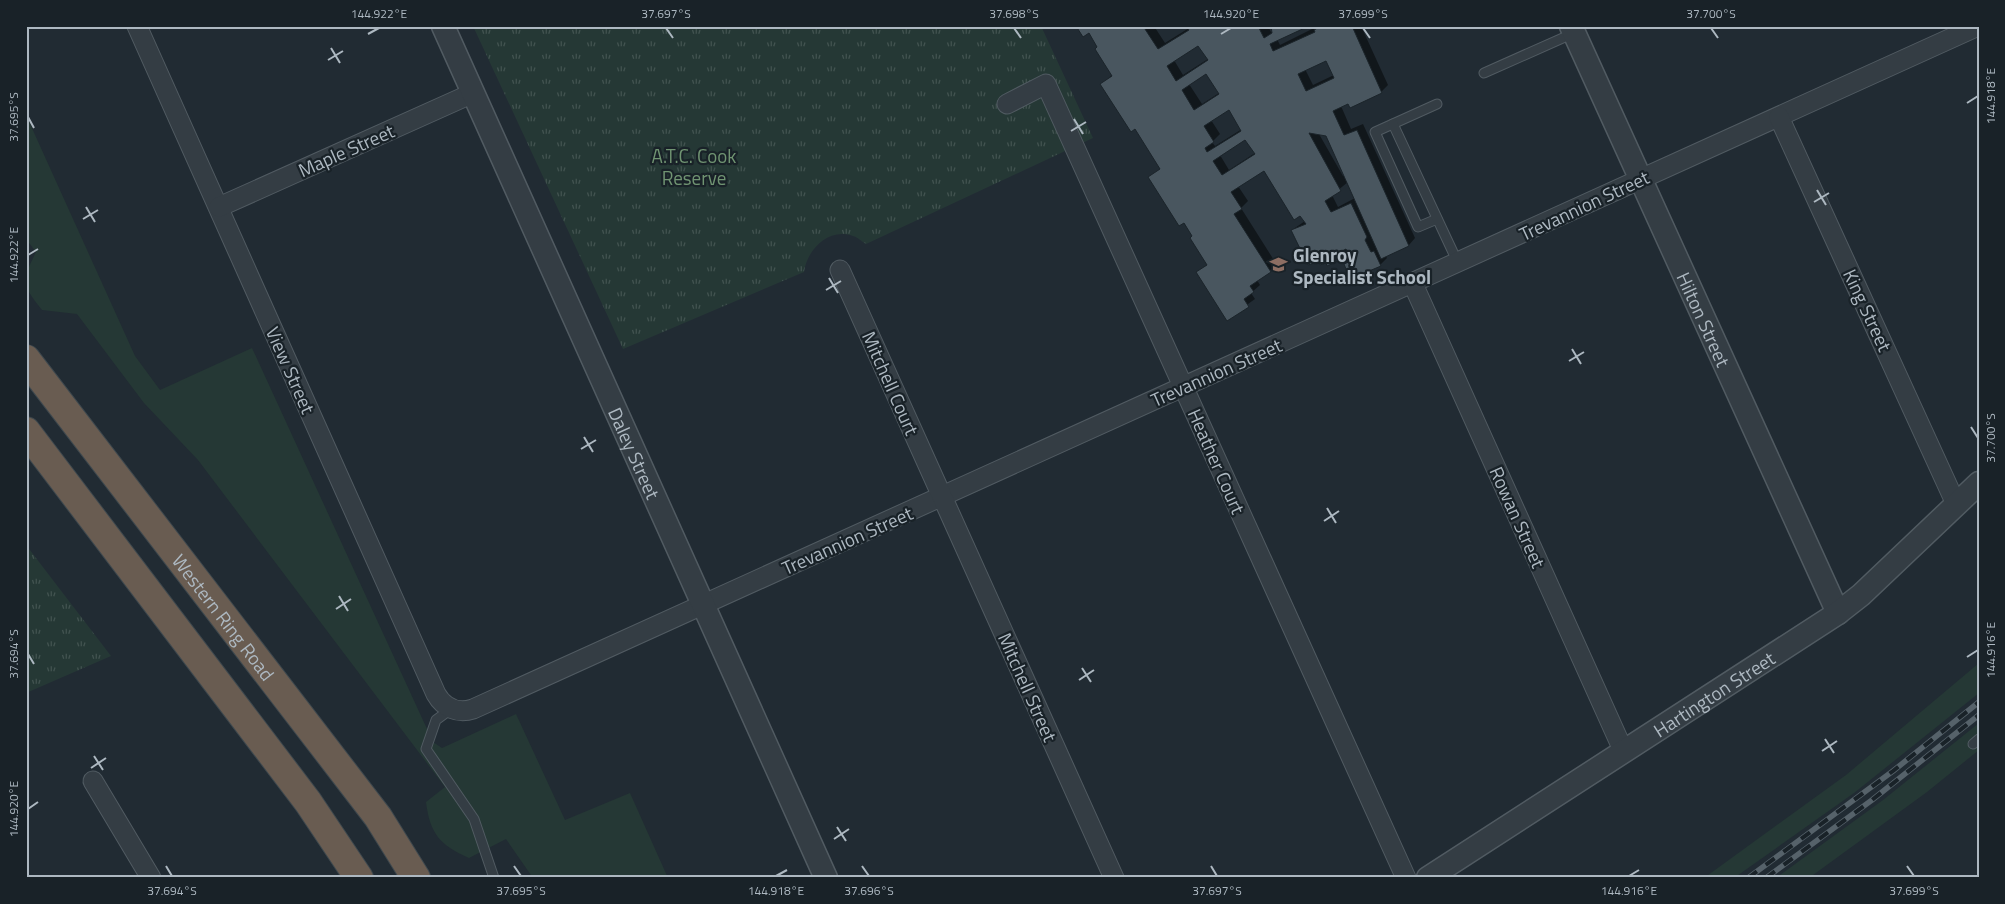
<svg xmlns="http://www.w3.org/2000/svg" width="2005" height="904" viewBox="0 0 2005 904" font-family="'Titillium Web',sans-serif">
<defs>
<pattern id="park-tufts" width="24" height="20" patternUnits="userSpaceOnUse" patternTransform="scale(1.25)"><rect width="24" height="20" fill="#253835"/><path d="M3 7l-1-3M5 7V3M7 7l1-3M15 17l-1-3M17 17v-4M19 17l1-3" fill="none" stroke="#425350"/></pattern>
</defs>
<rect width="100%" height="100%" fill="#212b33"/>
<g fill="#253835">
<path d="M 26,115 L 135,356 L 160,390 L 252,348 L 433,742 L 442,748 L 516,714 L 565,820 L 630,793 L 668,878 L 533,878 L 506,839 L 469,858 C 440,845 430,834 426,802 L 445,787 L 198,460 L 144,403 L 77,314 L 42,310 C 22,285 21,282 36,252 L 26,239 Z"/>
<path d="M 1979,663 L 1979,693 L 1854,793 L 1734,878 L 1704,878 L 1846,775 Z"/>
<path d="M 1979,723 L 1979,750 L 1927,792 L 1809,878 L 1776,878 L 1883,800 Z"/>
</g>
<g fill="url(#park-tufts)">
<path d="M 473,26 L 1041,26 L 1093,138 L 866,244 C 862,242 858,237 853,236 C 828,227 807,250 804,272 L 623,349 Z"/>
<path d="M 26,545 L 111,656 L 26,693 Z"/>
</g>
<path fill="#0007" fill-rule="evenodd" d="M 1078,26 L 1154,26 L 1165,43 L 1189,28 L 1188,26 L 1268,26 L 1271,32 L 1273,31 L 1280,45 L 1318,26 L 1361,26 L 1388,85 L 1381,92 L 1341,106 L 1351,129 L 1363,124 L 1415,238 L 1409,245 L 1385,255 L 1387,258 L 1380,265 L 1346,265 L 1352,259 L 1348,251 L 1342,258 L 1292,230 L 1305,221 L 1264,169 L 1238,186 L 1248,201 L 1241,208 L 1277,265 L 1257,280 L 1260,285 L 1251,293 L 1255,299 L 1227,319 L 1198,272 L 1208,264 L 1193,236 L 1150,177 L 1161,168 L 1136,128 L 1102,84 L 1112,75 L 1089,32 ZM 1199,44 L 1208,59 L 1183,75 L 1174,60 ZM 1326,59 L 1334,75 L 1313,85 L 1305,69 ZM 1206,73 L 1219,93 L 1202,104 L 1189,84 ZM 1229,109 L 1242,129 L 1215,146 L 1212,142 L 1220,134 L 1211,120 ZM 1319,134 L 1327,135 L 1345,175 L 1343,176 ZM 1246,139 L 1255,153 L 1229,170 L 1220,155 ZM 1348,182 L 1355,198 L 1338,207 L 1332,195 Z"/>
<path fill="#49565f" stroke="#1b242a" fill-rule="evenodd" d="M 1076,26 L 1143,26 L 1158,49 L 1189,30 L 1186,26 L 1258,26 L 1264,38 L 1272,33 L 1271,26 L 1309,26 L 1270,44 L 1273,51 L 1315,32 L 1314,30 L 1321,26 L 1352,26 L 1382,93 L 1350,108 L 1348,104 L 1333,111 L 1344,135 L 1357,130 L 1409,246 L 1381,259 L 1326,136 L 1309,133 L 1341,191 L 1325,201 L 1331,212 L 1351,203 L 1367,237 L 1365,240 L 1371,252 L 1374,251 L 1381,266 L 1350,279 L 1344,264 L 1351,261 L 1346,249 L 1340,252 L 1342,259 L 1327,266 L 1326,263 L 1320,265 L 1318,262 L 1308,265 L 1291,230 L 1306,224 L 1300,216 L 1294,220 L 1264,171 L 1231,192 L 1242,209 L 1234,214 L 1271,272 L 1250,286 L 1254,292 L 1244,299 L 1249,307 L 1227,321 L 1196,272 L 1207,265 L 1190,238 L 1192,236 L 1184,223 L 1179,226 L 1148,177 L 1160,169 L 1135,129 L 1131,132 L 1100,84 L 1112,76 L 1095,49 L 1097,47 L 1089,33 L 1083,37 ZM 1198,46 L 1208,60 L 1176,81 L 1167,66 ZM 1326,61 L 1334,78 L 1306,91 L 1298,74 ZM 1206,74 L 1219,94 L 1194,110 L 1182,90 ZM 1229,110 L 1241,131 L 1207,152 L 1205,148 L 1214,142 L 1204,126 ZM 1245,140 L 1255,154 L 1222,175 L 1213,161 Z"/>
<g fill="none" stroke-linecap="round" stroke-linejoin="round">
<defs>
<g id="service">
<path d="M 1484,73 L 1574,33"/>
<path d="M 1437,104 L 1375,132 L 1418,227 L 1437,219"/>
<path d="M 1393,124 L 1458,263"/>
<path d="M 451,709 L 436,720 L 426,749 L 474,819 L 494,878"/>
<path d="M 1973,744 L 1979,739"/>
</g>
<g id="minor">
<path d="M 137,26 L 436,694 C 444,708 458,714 473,709 L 1978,26"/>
<path d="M 1007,104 L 1046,84 L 1406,878"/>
<path d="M 1779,117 L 1956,504"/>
<path d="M 219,207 L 473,93"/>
<path d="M 840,270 L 1114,878"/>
<path d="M 1413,284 L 1623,750"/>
<path d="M 93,781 L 151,878"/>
</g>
<g id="tertiary">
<path id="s1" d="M 443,26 L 826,878"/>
<path id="s2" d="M 1571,26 L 1838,613"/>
<path id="s3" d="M 1428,878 L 1838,613 L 1861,595 L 1979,483"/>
</g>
<g id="motorway">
<path id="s4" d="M 26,359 L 378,817 L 416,878"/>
<path d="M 26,431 L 308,802 L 359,878"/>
</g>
</defs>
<use href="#service" stroke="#515b62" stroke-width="11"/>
<use href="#minor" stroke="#515b62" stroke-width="21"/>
<use href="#tertiary" stroke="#515b62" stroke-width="25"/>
<use href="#motorway" stroke="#3e484e" stroke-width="30"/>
<use href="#service" stroke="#343d44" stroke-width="9"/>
<use href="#minor" stroke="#343d44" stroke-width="19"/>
<use href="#tertiary" stroke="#343d44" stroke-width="22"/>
<use href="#motorway" stroke="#695c51" stroke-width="28"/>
<defs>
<g id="rail">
<path d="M 1748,878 L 1893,771 L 1979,702"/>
<path d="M 1766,878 L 1872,800 L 1979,715"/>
</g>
</defs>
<use href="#rail" stroke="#56626a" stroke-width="5.5"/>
<use href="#rail" stroke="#192228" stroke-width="4" stroke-dasharray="11" stroke-linecap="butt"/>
</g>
<path fill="none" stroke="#adb8c1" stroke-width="2" d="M 666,28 L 673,38M 1014,28 L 1021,38M 1363,28 L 1370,38M 1711,28 L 1718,38M 368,34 L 379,28M 1221,34 L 1231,28M 331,48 L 340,63M 328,60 L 343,51M 1967,103 L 1978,96M 28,117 L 34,128M 1074,119 L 1083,134M 1071,131 L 1086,122M 1817,190 L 1826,205M 1814,202 L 1829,193M 86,207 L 95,222M 83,219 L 98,210M 28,255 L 38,249M 829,278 L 838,293M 826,290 L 841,281M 1572,349 L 1581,364M 1569,361 L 1584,352M 1971,427 L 1978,438M 584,437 L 593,452M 581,449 L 596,440M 1327,508 L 1336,523M 1324,521 L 1339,511M 339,596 L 348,611M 336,609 L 351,599M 28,654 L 34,664M 1967,657 L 1978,650M 1082,668 L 1091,682M 1079,680 L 1094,670M 1825,739 L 1834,753M 1822,751 L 1837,741M 94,756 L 103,770M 91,768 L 106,758M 28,809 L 38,802M 837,827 L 846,841M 834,839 L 849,829M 166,866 L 172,876M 514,866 L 521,876M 862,866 L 869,876M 1211,866 L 1217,876M 1907,866 L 1914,876M 776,876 L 787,870M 1629,876 L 1639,870"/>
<defs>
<symbol id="school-bare" viewBox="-9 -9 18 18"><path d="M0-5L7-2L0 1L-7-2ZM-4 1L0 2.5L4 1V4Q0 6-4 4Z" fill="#8d6e63" stroke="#192228" stroke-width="2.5" paint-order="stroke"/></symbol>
</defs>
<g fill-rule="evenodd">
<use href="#school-bare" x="1266" y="252" width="25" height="25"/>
</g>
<g text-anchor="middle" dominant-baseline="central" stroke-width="4.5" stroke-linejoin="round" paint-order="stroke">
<g font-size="19" fill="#adb8c1" stroke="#192228">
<text transform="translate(346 150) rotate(-24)">Maple Street</text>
<text transform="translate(1584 205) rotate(-25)">Trevannion Street</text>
<text transform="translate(1868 310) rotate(65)">King Street</text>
<text stroke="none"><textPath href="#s2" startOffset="322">Hilton Street</textPath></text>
<text transform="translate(291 370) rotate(66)">View Street</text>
<text transform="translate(1216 372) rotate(-24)">Trevannion Street</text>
<text transform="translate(891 383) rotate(66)">Mitchell Court</text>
<text stroke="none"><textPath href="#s1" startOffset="468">Daley Street</textPath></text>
<text transform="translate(1217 461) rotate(66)">Heather Court</text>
<text transform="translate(1518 517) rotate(66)">Rowan Street</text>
<text transform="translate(847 540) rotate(-24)">Trevannion Street</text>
<text stroke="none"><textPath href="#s4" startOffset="325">Western Ring Road</textPath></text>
<text transform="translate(1028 687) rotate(66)">Mitchell Street</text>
<text stroke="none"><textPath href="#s3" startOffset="340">Hartington Street</textPath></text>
</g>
<g font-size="19" fill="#709472" stroke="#192228">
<text x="694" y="155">A.T.C. Cook<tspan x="694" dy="22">Reserve</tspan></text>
</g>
<g font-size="19" font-weight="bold" fill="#adb8c1" stroke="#192228" text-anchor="start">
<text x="1293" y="254">Glenroy<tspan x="1293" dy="22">Specialist School</tspan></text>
</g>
</g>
<rect width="2005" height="904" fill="none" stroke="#192228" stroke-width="55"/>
<rect x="28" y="28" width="1950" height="848" fill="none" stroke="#adb8c1" stroke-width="2"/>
<g font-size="12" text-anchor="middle" fill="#adb8c1">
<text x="379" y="18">144.922°E</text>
<text x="666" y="18">37.697°S</text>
<text x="1014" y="18">37.698°S</text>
<text x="1231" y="18">144.920°E</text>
<text x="1363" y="18">37.699°S</text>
<text x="1711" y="18">37.700°S</text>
<text transform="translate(1991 96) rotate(-90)" y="4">144.918°E</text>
<text transform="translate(14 117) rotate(-90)" y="4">37.695°S</text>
<text transform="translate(14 255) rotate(-90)" y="4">144.922°E</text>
<text transform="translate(1991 438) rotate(-90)" y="4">37.700°S</text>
<text transform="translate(1991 650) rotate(-90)" y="4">144.916°E</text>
<text transform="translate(14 654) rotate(-90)" y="4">37.694°S</text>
<text transform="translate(14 809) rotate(-90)" y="4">144.920°E</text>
<text x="172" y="895">37.694°S</text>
<text x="521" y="895">37.695°S</text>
<text x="776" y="895">144.918°E</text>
<text x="869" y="895">37.696°S</text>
<text x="1217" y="895">37.697°S</text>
<text x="1629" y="895">144.916°E</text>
<text x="1914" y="895">37.699°S</text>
</g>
</svg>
